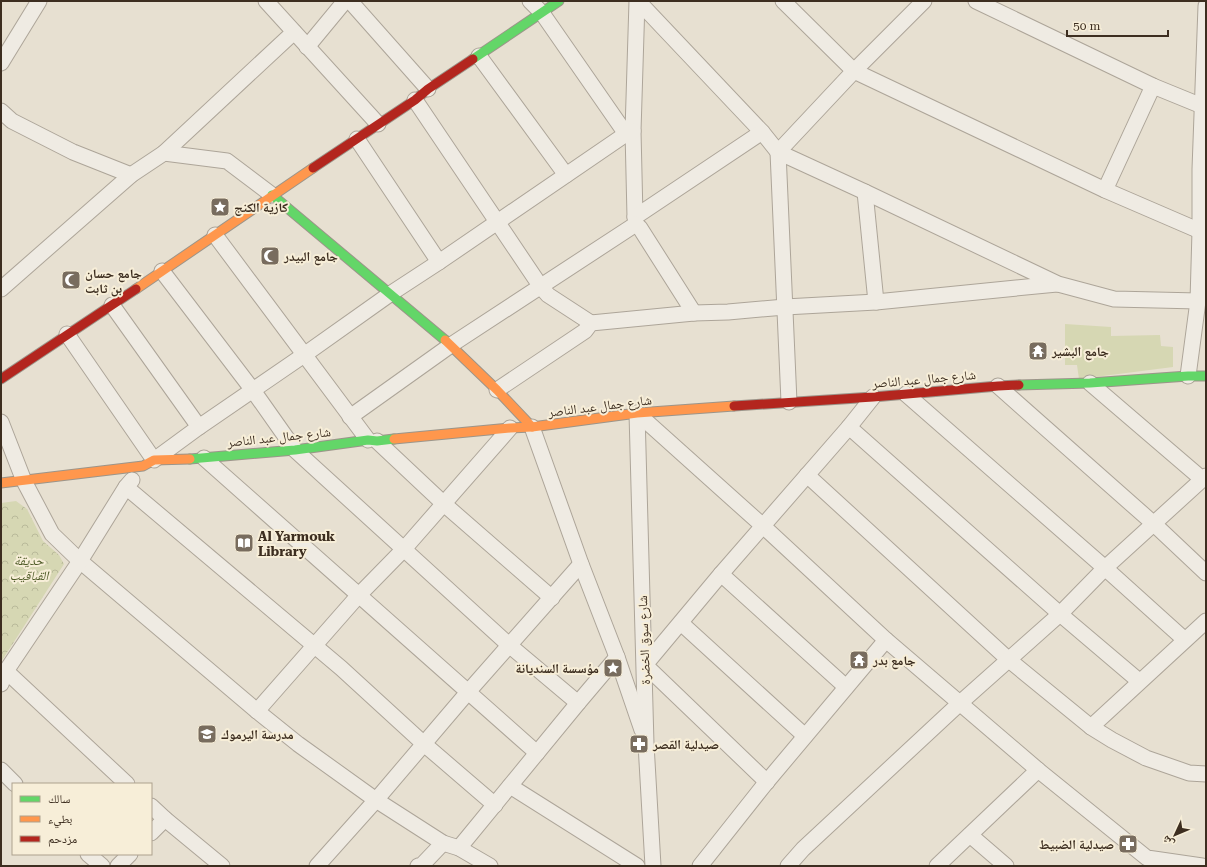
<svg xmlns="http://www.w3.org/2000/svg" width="1207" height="867" viewBox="0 0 1207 867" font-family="'Roboto Serif','Noto Naskh Arabic',serif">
<defs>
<pattern id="park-crowns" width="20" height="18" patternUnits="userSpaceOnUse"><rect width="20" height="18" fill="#d6d7b3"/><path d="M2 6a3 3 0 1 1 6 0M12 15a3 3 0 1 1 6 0" fill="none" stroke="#b9b99a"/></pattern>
</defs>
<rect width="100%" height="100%" fill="#e7e0d1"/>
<path fill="#d6d7b3" d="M 1065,324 L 1111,327 L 1111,336 L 1160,335 L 1161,346 L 1173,347 L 1173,367 L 1079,379 L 1077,365 L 1065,365 Z"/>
<path fill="url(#park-crowns)" d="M 16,501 L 27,509 L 43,541 L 59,555 L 64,564 L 1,662 L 1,503 Z"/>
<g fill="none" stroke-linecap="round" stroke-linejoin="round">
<defs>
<g id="street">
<path d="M 266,1 L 378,124"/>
<path d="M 350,1 L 428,89"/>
<path d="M 530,1 L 542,13 L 626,134"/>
<path d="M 637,1 L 633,131 L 635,217 L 636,224 L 640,228 L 694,313"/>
<path d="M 638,1 L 762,132 L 778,152 L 865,192 L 1058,284 L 1114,299 L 1198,301"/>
<path d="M 783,1 L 854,71 L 1105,190 L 1200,231"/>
<path d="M 976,1 L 1153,86 L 1202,106"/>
<path d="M 307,47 L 345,1"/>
<path d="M 479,56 L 566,175"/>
<path d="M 1,63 L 39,1"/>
<path d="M 415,100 L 541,287 L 548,295 L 591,323"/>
<path d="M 1,111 L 12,121 L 73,152 L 131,175"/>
<path d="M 357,139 L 439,262"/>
<path d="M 164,153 L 227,161 L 272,195"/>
<path d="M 1105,190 L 1153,86"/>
<path d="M 865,192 L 876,302"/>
<path d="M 635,217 L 762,132"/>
<path d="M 215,235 L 368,440"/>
<path d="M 162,271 L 252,389 L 295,450 L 509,645 L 578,703"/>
<path d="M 1,289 L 131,175 L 164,153 L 294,32"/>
<path d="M 112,305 L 199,427"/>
<path d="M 67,334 L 154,460 L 199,427 L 304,355 L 390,294 L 439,262 L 626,134 L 633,131"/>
<path d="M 1188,376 L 1198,301 L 1200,231 L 1200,169 L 1206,6"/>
<path d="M 1090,383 L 1202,479"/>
<path d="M 998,386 L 1154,524 L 1206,573"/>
<path d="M 497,390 L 585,331 L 591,323 L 694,313 L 728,312 L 785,307 L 876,302 L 1057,284"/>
<path d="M 906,394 L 1105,568 L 1185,640"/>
<path d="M 789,402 L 778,152 L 854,71 L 924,1"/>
<path d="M 637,413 L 763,526 L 886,640 L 1038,770 L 1147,858 L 1202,866"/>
<path d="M 637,413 L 646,744 L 653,866"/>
<path d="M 350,417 L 451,345 L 636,224"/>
<path d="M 1,422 L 24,481 L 52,534 L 80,561 L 257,711 L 298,744 L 376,800 L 443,843 L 459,848 L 490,866"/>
<path d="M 532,427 L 581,564 L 617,657 L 642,730"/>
<path d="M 849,427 L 1060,614 L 1139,681"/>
<path d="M 377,441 L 444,504 L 552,598"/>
<path d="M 204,458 L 537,753"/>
<path d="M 807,475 L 1009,660 L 1091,727 L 1112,740 L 1146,758 L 1189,773 L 1206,774"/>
<path d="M 126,487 L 341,668 L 424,744 L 495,805"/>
<path d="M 721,574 L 846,687"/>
<path d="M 681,623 L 805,736"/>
<path d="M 6,671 L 127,784"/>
<path d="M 1,684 L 6,671 L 80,561 L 126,487 L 132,480"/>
<path d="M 257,711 L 358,596 L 404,549 L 510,428"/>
<path d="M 1091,727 L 1206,621"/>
<path d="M 1,770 L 15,784"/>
<path d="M 767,782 L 645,665 L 721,574 L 849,427 L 873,397"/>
<path d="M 510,786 L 637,866"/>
<path d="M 151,806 L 165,819 L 222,866"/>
<path d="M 151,833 L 165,819"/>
<path d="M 970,835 L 1006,866"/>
<path d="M 459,848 L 578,703 L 617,657"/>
<path d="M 88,854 L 102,866"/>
<path d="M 118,866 L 130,854"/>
<path d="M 317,866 L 376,800 L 468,692 L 581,564"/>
<path d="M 418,866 L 422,865 L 443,843"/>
<path d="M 700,866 L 765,784 L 886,640"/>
<path d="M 788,866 L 803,849 L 960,703 L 1060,614 L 1105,568 L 1206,476"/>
<path d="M 937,866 L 1038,770"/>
</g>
<g id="fast">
<path d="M 473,59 L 559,1"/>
<path d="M 272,195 L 445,340"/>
<path d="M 1019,385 L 1090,383 L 1188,376 L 1206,376"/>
<path d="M 190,459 L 295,450 L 368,440 L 377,441 L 394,439"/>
</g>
<g id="slow">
<path d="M 136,289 L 313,168"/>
<path d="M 445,340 L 497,390 L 532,427"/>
<path d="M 394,439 L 510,428 L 532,427 L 637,413 L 734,406"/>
<path d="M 1,483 L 143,466 L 154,460 L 190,459"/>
</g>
<g id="jam">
<path d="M 313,168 L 415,100 L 428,89 L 473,59"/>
<path d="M 1,379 L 136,289"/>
<path d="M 734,406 L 873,397 L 998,386 L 1019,385"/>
</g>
</defs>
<use href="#street" stroke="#ada599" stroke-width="17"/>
<use href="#fast" stroke="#9c958a" stroke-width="11"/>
<use href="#slow" stroke="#9c958a" stroke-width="11"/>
<use href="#jam" stroke="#9c958a" stroke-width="11"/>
<use href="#street" stroke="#efebe3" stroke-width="15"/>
<use href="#fast" stroke="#63d668" stroke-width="9"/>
<use href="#slow" stroke="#ff974d" stroke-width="9"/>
<use href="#jam" stroke="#b3261e" stroke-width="9"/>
</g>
<defs>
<symbol id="sight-square" viewBox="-11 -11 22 22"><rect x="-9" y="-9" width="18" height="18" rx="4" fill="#786c5e" stroke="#f7eed8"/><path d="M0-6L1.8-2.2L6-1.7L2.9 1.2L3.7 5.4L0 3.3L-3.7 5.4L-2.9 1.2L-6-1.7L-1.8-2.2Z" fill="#fff"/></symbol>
<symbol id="mosque-square" viewBox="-11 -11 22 22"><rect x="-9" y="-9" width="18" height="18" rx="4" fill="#786c5e" stroke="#f7eed8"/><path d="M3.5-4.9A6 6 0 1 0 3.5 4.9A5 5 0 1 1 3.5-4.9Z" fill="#fff"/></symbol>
<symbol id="temple-square" viewBox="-11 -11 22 22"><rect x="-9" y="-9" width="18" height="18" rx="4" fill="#786c5e" stroke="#f7eed8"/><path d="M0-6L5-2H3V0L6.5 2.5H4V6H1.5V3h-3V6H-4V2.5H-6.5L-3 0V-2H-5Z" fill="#fff"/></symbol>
<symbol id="library-square" viewBox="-11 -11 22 22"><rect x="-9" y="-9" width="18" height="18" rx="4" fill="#786c5e" stroke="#f7eed8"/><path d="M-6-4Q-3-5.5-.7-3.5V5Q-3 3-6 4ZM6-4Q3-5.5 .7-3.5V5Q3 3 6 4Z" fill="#fff"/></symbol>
<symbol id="school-square" viewBox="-11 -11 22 22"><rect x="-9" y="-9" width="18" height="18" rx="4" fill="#786c5e" stroke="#f7eed8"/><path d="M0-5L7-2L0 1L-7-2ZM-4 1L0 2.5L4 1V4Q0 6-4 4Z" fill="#fff"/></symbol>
<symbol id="pharmacy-square" viewBox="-11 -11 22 22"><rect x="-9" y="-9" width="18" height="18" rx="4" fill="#786c5e" stroke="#f7eed8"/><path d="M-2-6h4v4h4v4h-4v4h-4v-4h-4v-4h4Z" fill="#fff"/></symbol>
</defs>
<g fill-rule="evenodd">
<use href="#sight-square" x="209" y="196" width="22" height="22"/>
<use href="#mosque-square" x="259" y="245" width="22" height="22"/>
<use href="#mosque-square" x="60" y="269" width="22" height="22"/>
<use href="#temple-square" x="1027" y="340" width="22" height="22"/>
<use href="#library-square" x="233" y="532" width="22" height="22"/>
<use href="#temple-square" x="848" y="649" width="22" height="22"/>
<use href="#sight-square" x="602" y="657" width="22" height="22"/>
<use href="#school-square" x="196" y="723" width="22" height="22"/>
<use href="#pharmacy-square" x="628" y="733" width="22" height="22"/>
<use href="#pharmacy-square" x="1117" y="833" width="22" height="22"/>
</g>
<g text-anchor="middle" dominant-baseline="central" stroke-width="4" stroke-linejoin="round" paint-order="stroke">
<g font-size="13" font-weight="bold" fill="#3d2e20" stroke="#f7eed8" text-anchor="start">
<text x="234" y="207">كازية الكنج</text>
<text x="284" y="256">جامع البيدر</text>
<text x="85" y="273">جامع حسان<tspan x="85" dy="15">بن ثابت</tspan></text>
<text x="1052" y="351">جامع البشير</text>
<text x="258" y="536">Al Yarmouk<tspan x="258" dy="15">Library</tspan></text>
<text x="873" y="660">جامع بدر</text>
<text x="599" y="668" text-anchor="end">مؤسسة السنديانة</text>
<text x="221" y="734">مدرسة اليرموك</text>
<text x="653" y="744">صيدلية القصر</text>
<text x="1114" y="844" text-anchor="end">صيدلية الضبيط</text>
</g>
<g font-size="13" fill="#3d2e20" stroke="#f7eed8">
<text transform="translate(924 379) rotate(-5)">شارع جمال عبد الناصر</text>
<text transform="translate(600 406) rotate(-7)">شارع جمال عبد الناصر</text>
<text transform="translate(279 437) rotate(-6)">شارع جمال عبد الناصر</text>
<text transform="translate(644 640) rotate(-92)">شارع سوق الخضرة</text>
</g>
<g font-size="13" font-style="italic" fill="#4d5a26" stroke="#f7eed8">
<text x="29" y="560">حديقة<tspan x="29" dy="15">القباقيب</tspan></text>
</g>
</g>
<rect width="1207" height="867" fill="none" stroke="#3d2e20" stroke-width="4"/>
<rect x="12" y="783" width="140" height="72" fill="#f7eed8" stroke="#ada18e"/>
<rect x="20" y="796" width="20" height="6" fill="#63d668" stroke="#ada18e"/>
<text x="48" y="803" font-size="12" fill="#3d2e20">سالك</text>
<rect x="20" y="816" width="20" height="6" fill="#ff974d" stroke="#ada18e"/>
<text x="48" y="823" font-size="12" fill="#3d2e20">بطيء</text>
<rect x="20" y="836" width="20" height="6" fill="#b3261e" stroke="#ada18e"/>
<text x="48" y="843" font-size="12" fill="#3d2e20">مزدحم</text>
<g transform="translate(1175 835) rotate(226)" stroke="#f7eed8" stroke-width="3" paint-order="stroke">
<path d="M0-3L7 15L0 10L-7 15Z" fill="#3d2e20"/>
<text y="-6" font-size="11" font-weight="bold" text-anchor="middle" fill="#3d2e20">ش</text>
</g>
<path d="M1067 30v6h101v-6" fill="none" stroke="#3d2e20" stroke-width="2"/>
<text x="1073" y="30" font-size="12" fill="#3d2e20" stroke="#f7eed8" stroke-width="3" paint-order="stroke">50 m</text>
</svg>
